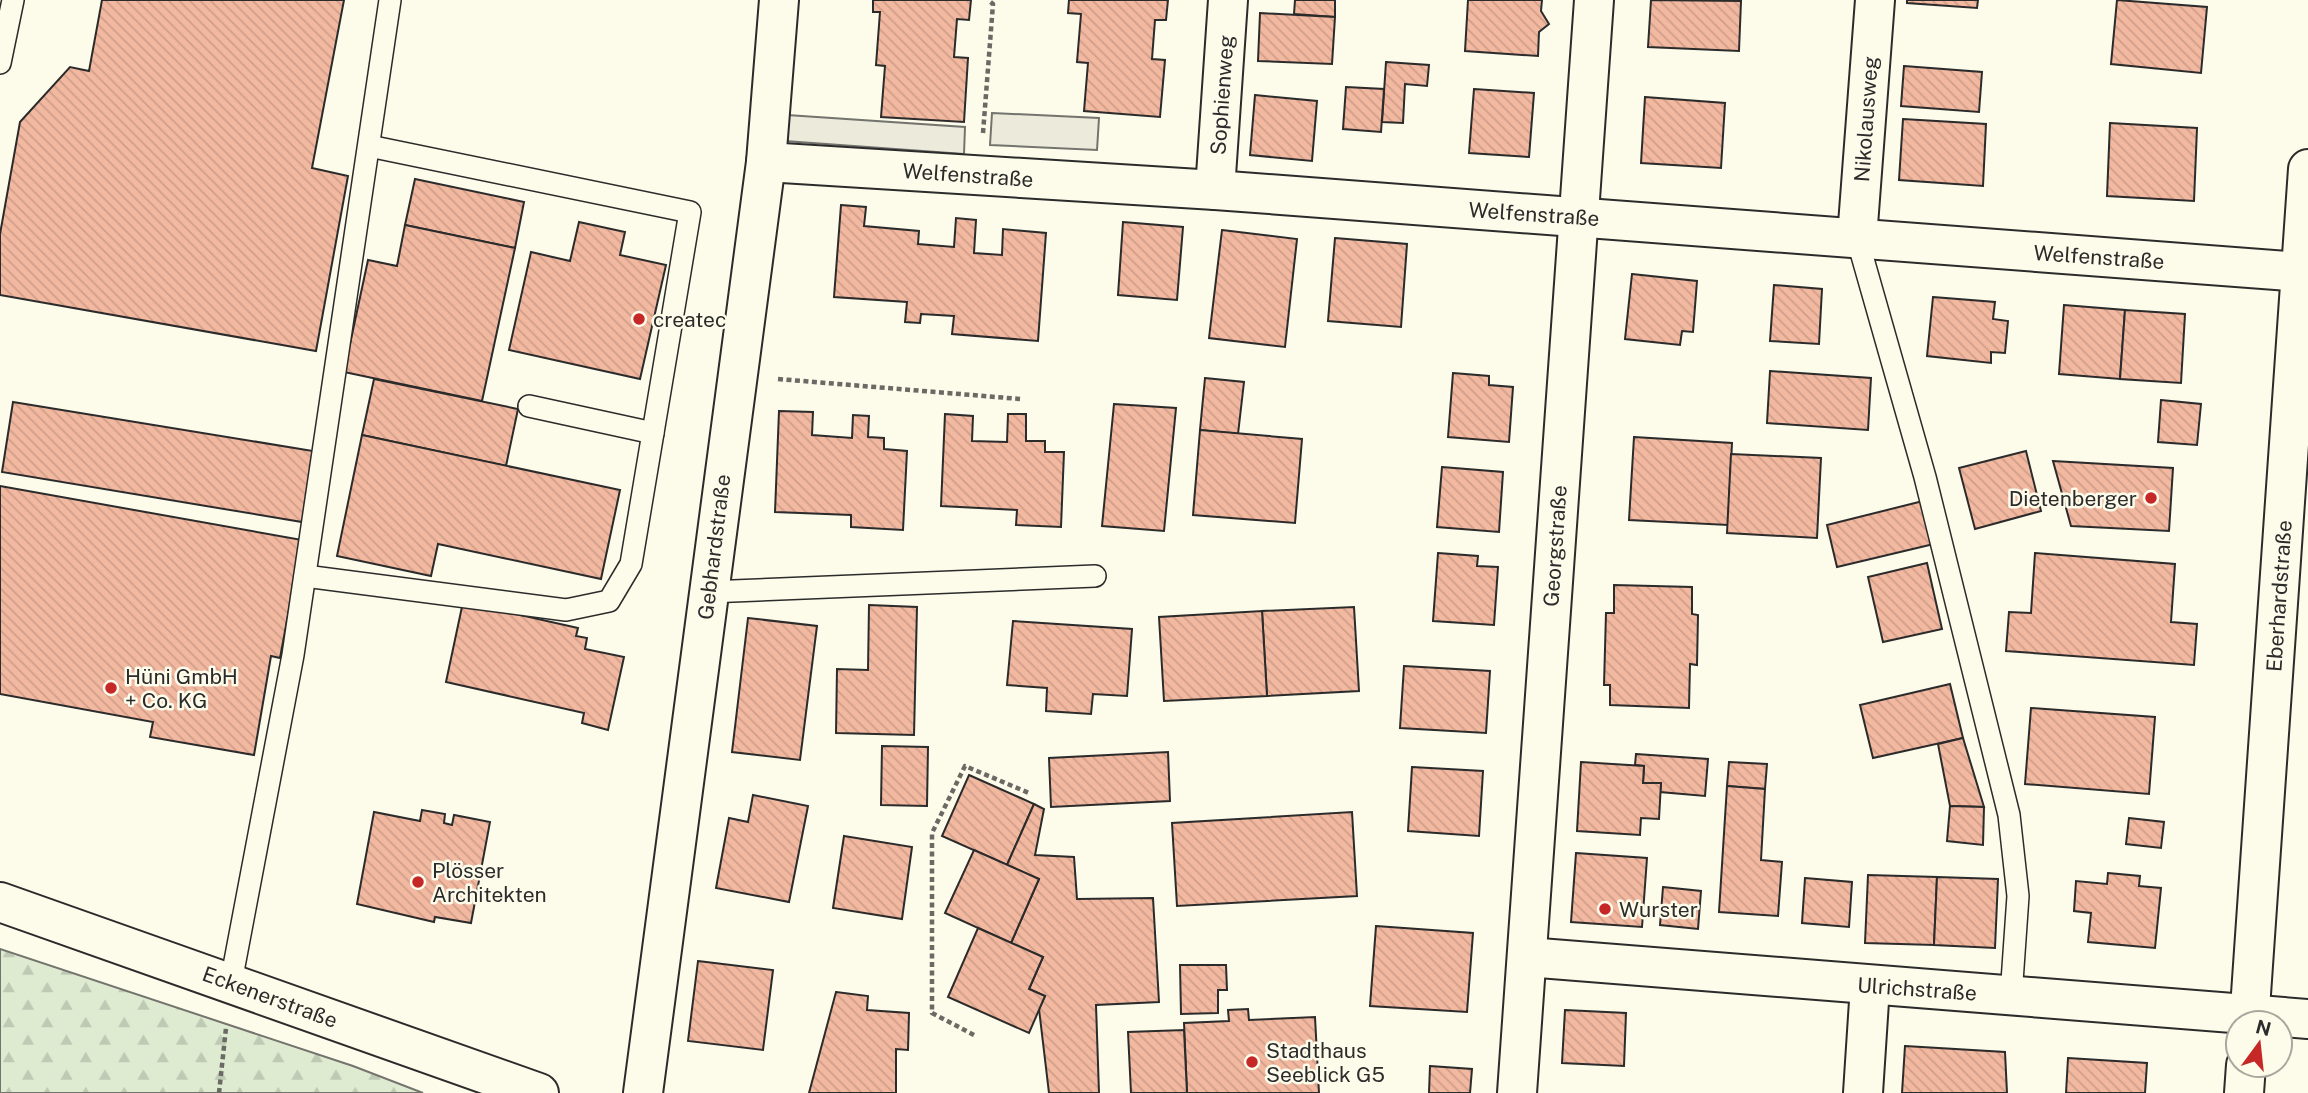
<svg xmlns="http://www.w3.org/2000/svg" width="2308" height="1093" viewBox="0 0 2308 1093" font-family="'Public Sans',sans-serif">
<defs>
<pattern id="forest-firs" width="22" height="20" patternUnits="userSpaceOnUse" patternTransform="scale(1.75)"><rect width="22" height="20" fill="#deebd1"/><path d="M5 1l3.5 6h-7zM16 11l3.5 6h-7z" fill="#bfcab4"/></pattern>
<pattern id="building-back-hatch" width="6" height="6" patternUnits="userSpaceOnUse" patternTransform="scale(1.75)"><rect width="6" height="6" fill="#f2b8a0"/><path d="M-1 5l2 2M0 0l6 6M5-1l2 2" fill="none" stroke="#d09e8a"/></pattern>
</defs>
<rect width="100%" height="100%" fill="#fdfbea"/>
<path fill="url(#forest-firs)" stroke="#74746e" stroke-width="2" d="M 0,949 L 353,1066 L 423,1093 L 0,1093 Z"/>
<g fill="#eceadb" stroke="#74746e" stroke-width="2">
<path d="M 992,113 L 1099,118 L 1097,150 L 990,145 Z"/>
<path d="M 787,115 L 965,127 L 964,154 L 785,141 Z"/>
</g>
<g fill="url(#building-back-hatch)" stroke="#2b2b2b" stroke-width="2">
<path d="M 102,0 L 344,0 L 312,168 L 348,176 L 316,351 L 0,295 L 0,234 L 20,122 L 70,67 L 89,71 Z"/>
<path d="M 873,0 L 971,0 L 969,20 L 957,19 L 954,57 L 968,58 L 964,122 L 881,117 L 885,66 L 876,65 L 880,12 L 873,12 Z"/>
<path d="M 1069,0 L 1168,0 L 1166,20 L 1155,20 L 1152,59 L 1165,60 L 1160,117 L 1084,111 L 1088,63 L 1077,62 L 1081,14 L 1068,13 Z"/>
<path d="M 1295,0 L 1335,0 L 1335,17 L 1294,14 Z"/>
<path d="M 1468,0 L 1542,0 L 1541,11 L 1549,24 L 1539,32 L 1538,56 L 1465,51 Z"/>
<path d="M 1651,0 L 1741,1 L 1739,51 L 1648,47 Z"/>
<path d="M 1907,0 L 1978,0 L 1977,8 L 1907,3 Z"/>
<path d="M 2117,0 L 2207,7 L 2201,73 L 2111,64 Z"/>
<path d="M 1260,13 L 1335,17 L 1332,64 L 1258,61 Z"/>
<path d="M 1386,62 L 1429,65 L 1427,86 L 1405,84 L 1403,123 L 1382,122 Z"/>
<path d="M 1904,66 L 1982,72 L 1979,112 L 1901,106 Z"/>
<path d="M 1346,87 L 1384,89 L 1381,132 L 1343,129 Z"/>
<path d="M 1474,89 L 1534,93 L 1529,157 L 1469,153 Z"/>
<path d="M 1255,95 L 1317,101 L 1312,161 L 1250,155 Z"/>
<path d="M 1645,97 L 1725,103 L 1721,168 L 1641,163 Z"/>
<path d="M 1903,119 L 1986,124 L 1983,186 L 1899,180 Z"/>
<path d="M 2110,123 L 2197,128 L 2194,201 L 2107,196 Z"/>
<path d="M 415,179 L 524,202 L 515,248 L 405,225 Z"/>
<path d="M 841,205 L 866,207 L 864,226 L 919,231 L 918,244 L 954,247 L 956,218 L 976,220 L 974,253 L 1002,255 L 1003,229 L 1046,233 L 1038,341 L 952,334 L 954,316 L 921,314 L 920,323 L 905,322 L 907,302 L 834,297 Z"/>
<path d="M 579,222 L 625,232 L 620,255 L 666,265 L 640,379 L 509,350 L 531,252 L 570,261 Z"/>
<path d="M 1123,222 L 1183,227 L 1177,300 L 1118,295 Z"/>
<path d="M 405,225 L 515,248 L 482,401 L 344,372 L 368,260 L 397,266 Z"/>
<path d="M 1222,230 L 1297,239 L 1285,347 L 1209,338 Z"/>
<path d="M 1335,238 L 1407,244 L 1401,327 L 1328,321 Z"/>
<path d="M 1632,274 L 1697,281 L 1693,332 L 1682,331 L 1680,345 L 1625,339 Z"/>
<path d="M 1774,285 L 1822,289 L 1819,344 L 1770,341 Z"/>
<path d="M 1933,297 L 1995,302 L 1993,319 L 2008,321 L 2005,353 L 1991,352 L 1991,363 L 1927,356 Z"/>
<path d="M 2064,305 L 2125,310 L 2120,379 L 2059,374 Z"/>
<path d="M 2125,310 L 2185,314 L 2181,383 L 2120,379 Z"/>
<path d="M 1770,371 L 1871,378 L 1868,430 L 1767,423 Z"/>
<path d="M 1453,373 L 1489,376 L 1489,385 L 1513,387 L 1509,442 L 1448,437 Z"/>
<path d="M 1205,378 L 1244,382 L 1238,434 L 1200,430 Z"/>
<path d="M 374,379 L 518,409 L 506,466 L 362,435 Z"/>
<path d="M 2161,400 L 2201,404 L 2197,445 L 2158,442 Z"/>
<path d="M 13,402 L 319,452 L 308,523 L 2,472 Z"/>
<path d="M 1114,404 L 1176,408 L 1164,531 L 1102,526 Z"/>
<path d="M 779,411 L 813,412 L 812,435 L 852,438 L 853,415 L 869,416 L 868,437 L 884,438 L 884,449 L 907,451 L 903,530 L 851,527 L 851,515 L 775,512 Z"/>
<path d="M 945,414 L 973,416 L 972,441 L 1007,442 L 1008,414 L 1026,414 L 1026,441 L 1045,441 L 1045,452 L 1064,452 L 1061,527 L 1016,525 L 1017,510 L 941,506 Z"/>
<path d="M 1200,430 L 1302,439 L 1295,523 L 1193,515 Z"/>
<path d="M 362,435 L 620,490 L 601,579 L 438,544 L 431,576 L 337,556 Z"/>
<path d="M 1634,437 L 1732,443 L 1728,525 L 1629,520 Z"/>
<path d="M 2026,451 L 2041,511 L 1975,529 L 1959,468 Z"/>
<path d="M 1731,454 L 1821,458 L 1817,538 L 1727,533 Z"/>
<path d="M 2053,461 L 2173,468 L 2169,531 L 2071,526 Z"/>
<path d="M 1442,467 L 1503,472 L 1499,532 L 1437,527 Z"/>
<path d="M 0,486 L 302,540 L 280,658 L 271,656 L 254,755 L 150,737 L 153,722 L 0,694 Z"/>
<path d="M 1927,500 L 1938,543 L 1837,567 L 1827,525 Z"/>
<path d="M 1438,553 L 1478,556 L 1477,566 L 1498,567 L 1494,625 L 1433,621 Z"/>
<path d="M 2035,553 L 2175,564 L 2171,622 L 2197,624 L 2194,665 L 2006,651 L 2009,612 L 2031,613 Z"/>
<path d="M 1927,563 L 1942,629 L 1883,642 L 1868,577 Z"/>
<path d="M 1614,585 L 1692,587 L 1692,614 L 1698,615 L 1697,665 L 1690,664 L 1689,708 L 1610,705 L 1610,685 L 1604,685 L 1606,613 L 1614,613 Z"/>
<path d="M 463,602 L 578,628 L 576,636 L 587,638 L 585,649 L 624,657 L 608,730 L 582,723 L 584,713 L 446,682 Z"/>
<path d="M 869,605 L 917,607 L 914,735 L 836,733 L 837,669 L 868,670 Z"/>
<path d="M 1354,607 L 1359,691 L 1267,696 L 1262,611 Z"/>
<path d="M 1262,611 L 1267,696 L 1164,701 L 1159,617 Z"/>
<path d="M 748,618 L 817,626 L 800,760 L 732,752 Z"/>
<path d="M 1013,621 L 1132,629 L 1127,696 L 1093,694 L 1091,714 L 1046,711 L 1047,688 L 1007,685 Z"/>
<path d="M 1404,666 L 1490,671 L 1486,733 L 1400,728 Z"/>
<path d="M 1950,684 L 1963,738 L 1873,758 L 1860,705 Z"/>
<path d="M 2031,708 L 2155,717 L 2149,794 L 2025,784 Z"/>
<path d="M 1963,738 L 1984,807 L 1950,806 L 1938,744 Z"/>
<path d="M 882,746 L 928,747 L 927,806 L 881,805 Z"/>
<path d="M 1168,752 L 1170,801 L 1051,807 L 1049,758 Z"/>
<path d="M 1636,754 L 1708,759 L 1705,796 L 1660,792 L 1661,783 L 1643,783 L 1644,766 L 1635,765 Z"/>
<path d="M 1581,762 L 1644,766 L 1643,783 L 1661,783 L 1659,819 L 1641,818 L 1640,835 L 1577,831 Z"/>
<path d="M 1729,762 L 1767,764 L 1765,789 L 1727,786 Z"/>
<path d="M 1412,767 L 1483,771 L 1479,836 L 1408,831 Z"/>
<path d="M 969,775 L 1034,804 L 1007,865 L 942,836 Z"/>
<path d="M 1727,786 L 1765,789 L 1761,860 L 1782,862 L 1778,916 L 1719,912 Z"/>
<path d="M 753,795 L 808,806 L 789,902 L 716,888 L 729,818 L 748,822 Z"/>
<path d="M 1034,804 L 1044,809 L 1035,855 L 1074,857 L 1077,899 L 1153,898 L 1159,1002 L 1096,1005 L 1099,1093 L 1049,1093 L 1039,1009 L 1045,996 L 1029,989 L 1043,957 L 1011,943 L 1039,879 L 1007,865 Z"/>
<path d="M 1950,806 L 1984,807 L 1983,845 L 1947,841 Z"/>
<path d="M 422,810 L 445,814 L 444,823 L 452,825 L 454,815 L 490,822 L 471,923 L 435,917 L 434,922 L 357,904 L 374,812 L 420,821 Z"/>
<path d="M 1352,812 L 1357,896 L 1177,906 L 1172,823 Z"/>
<path d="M 2129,818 L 2164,822 L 2161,848 L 2126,844 Z"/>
<path d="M 844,836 L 912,847 L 902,919 L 833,908 Z"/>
<path d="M 974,850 L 1039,879 L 1011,943 L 945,913 Z"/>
<path d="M 1576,853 L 1647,858 L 1642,927 L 1571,922 Z"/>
<path d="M 2108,873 L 2140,876 L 2139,886 L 2161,888 L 2155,948 L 2088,942 L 2091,913 L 2074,911 L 2076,881 L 2107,884 Z"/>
<path d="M 1868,875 L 1937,877 L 1934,945 L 1865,943 Z"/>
<path d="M 1937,877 L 1998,879 L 1995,948 L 1934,945 Z"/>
<path d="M 1805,878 L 1852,882 L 1849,927 L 1802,923 Z"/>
<path d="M 1663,887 L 1701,891 L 1698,929 L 1660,925 Z"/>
<path d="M 1376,926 L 1473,933 L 1467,1012 L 1370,1006 Z"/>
<path d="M 978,928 L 1043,957 L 1029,989 L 1045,996 L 1029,1033 L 948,997 Z"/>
<path d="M 698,961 L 773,970 L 763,1050 L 688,1041 Z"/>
<path d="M 1180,965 L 1226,965 L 1227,990 L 1218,990 L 1218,1013 L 1181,1014 Z"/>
<path d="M 836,992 L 868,996 L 867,1010 L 909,1013 L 908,1050 L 896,1049 L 896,1093 L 809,1093 Z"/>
<path d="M 1248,1009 L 1249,1020 L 1315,1017 L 1319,1093 L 1187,1093 L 1184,1023 L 1229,1021 L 1228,1010 Z"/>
<path d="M 1565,1010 L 1626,1013 L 1624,1066 L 1562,1063 Z"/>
<path d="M 1184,1030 L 1187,1093 L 1131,1093 L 1128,1032 Z"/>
<path d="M 1905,1046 L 2005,1052 L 2007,1093 L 1902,1093 Z"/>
<path d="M 2068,1058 L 2147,1063 L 2145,1093 L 2066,1093 Z"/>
<path d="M 1430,1066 L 1472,1069 L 1470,1093 L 1429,1093 Z"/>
</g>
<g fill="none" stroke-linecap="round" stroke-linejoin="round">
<defs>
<g id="service">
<path d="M 0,63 L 13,0"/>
<path d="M 1857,238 L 1925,477 L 2009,815 L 2018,896 L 2011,996"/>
<path d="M 529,406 L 653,433"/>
<path d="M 305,576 L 566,610 L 609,601 L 631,564 L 690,212 L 369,146"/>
<path d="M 708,592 L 1095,576"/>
<path d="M 231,982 L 293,655 L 390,0"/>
</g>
<g id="minor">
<path d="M 766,162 L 1215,190 L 2302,272"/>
<path d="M 1215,190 L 1228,0"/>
<path d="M 1857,238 L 1875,0"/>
<path d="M 1527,957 L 2308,1019"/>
<path d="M 643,1093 L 766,162 L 779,0"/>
<path d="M 1517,1093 L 1594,0"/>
<path d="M 1863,1093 L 1870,986"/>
</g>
<g id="tertiary">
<path d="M 2249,1023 L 2308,169"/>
<path d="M 2244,1093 L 2246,1065"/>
</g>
<path id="secondary" d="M 0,902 L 539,1093"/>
</defs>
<use href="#service" stroke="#2b2b2b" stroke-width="24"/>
<use href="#minor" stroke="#2b2b2b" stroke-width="42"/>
<use href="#tertiary" stroke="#2b2b2b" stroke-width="42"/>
<use href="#secondary" stroke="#2b2b2b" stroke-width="42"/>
<g stroke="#6a6964" stroke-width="4.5" stroke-dasharray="5 3.5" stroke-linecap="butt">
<path d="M 983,133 L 993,4 L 988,0"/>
<path d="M 778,379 L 1020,399"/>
<path d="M 974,1035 L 932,1013 L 932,833 L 965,766 L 1029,793"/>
<path d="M 219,1093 L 226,1028"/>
</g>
<use href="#service" stroke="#fdfbea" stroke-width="21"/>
<use href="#minor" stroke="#fdfbea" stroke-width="38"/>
<use href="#tertiary" stroke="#fdfbea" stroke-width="38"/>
<use href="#secondary" stroke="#fdfbea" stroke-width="38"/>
</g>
<g fill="#c62828" stroke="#fdfbea" stroke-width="2.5">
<circle cx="639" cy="319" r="7"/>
<circle cx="2151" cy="498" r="7"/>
<circle cx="111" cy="688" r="7"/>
<circle cx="418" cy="882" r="7"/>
<circle cx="1605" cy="909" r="7"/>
<circle cx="1252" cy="1062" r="7"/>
</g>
<g text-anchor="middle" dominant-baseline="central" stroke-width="5" stroke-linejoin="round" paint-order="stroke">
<g font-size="21" fill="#2b2b2b" stroke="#fdfbea">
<text transform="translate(1222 95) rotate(-86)">Sophienweg</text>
<text transform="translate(1866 119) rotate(-86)">Nikolausweg</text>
<text transform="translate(968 175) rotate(4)">Welfenstraße</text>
<text transform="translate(1534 214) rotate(4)">Welfenstraße</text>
<text transform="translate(2099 257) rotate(4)">Welfenstraße</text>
<text transform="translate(1555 546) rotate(-86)">Georgstraße</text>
<text transform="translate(714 547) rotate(-83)">Gebhardstraße</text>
<text transform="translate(2279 596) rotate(-86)">Eberhardstraße</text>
<text transform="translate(1917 989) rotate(4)">Ulrichstraße</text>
<text transform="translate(270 997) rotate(20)">Eckenerstraße</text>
</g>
<g font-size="21" fill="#2b2b2b" stroke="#fdfbea" text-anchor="start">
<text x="653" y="319">createc</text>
<text x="2137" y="498" text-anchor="end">Dietenberger</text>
<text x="125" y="676">Hüni GmbH<tspan x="125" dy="24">+ Co. KG</tspan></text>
<text x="432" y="870">Plösser<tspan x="432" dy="24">Architekten</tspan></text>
<text x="1619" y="909">Wurster</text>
<text x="1266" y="1050">Stadthaus<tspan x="1266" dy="24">Seeblick G5</tspan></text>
</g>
</g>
<g transform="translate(2259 1044) rotate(15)"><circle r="33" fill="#fdfbea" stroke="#a9a89e" stroke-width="2"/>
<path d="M0-5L12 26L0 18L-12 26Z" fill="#c62828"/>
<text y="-10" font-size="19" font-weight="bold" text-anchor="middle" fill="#2b2b2b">N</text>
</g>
</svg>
